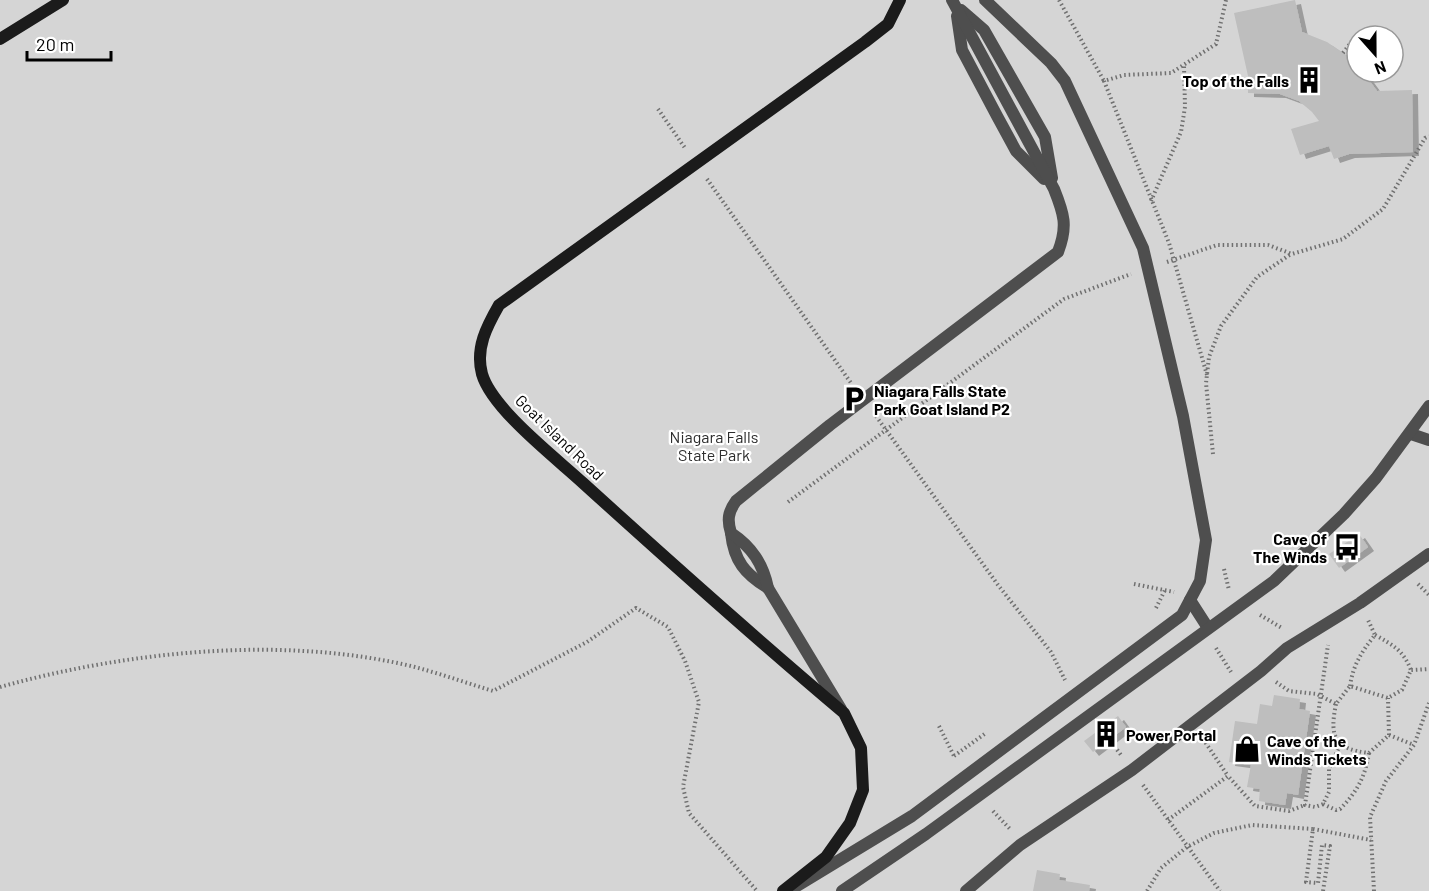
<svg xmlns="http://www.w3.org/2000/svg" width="1429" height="891" viewBox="0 0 1429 891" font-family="Barlow,sans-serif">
<defs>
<filter id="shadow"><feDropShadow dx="6" dy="4" stdDeviation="0" flood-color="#0004"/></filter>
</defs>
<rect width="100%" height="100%" fill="#fff"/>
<path fill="#d5d5d5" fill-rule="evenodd" d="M 0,0 L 1429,0 L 1429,891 L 0,891 ZM 1357,36 L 1393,36 L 1393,72 L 1357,72 Z"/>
<g fill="#bebebe" filter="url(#shadow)">
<path d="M 1295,0 L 1302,32 L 1327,42 L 1343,53 L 1357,65 L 1357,72 L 1363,72 L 1377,91 L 1412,90 L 1413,152 L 1349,154 L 1334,159 L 1329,146 L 1300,155 L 1291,129 L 1319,121 L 1312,112 L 1299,101 L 1280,94 L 1248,93 L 1248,76 L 1234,13 Z"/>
<path d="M 1359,534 L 1368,547 L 1339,568 L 1329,554 Z"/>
<path d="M 1274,695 L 1300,699 L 1299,709 L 1310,711 L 1298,795 L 1287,793 L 1285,805 L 1259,801 L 1260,789 L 1247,787 L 1251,765 L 1229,762 L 1235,721 L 1257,724 L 1260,704 L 1272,706 Z"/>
<path d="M 1118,716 L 1126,727 L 1093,752 L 1084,741 Z"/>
<path d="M 1037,870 L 1060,874 L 1059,880 L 1090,885 L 1089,891 L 1033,891 Z"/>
</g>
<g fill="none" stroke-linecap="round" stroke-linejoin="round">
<g stroke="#707070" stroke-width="4" stroke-dasharray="1.5 3" stroke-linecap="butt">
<path d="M 1059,0 L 1104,81"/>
<path d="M 1343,53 L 1352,41"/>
<path d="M 658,109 L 685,148"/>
<path d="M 707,179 L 851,383"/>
<path d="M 1151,201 L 1181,132 L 1185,107 L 1184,66"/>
<path d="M 1167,262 L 1217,245 L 1268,245 L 1292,254 L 1343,239 L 1383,209 L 1425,138 L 1429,136"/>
<path d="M 1207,375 L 1169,243 L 1104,81 L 1124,75 L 1171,73 L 1216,44 L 1226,0"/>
<path d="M 876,416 L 998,585 L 1051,652 L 1065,680"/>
<path d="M 1213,454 L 1206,383 L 1209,357 L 1221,326 L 1257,277 L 1291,254"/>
<path d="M 788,502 L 1064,299 L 1131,274"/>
<path d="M 1224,569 L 1229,590"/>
<path d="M 1134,584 L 1174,592"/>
<path d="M 1418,584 L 1429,595"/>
<path d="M 1156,608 L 1165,590"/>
<path d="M 1260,615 L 1282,628"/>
<path d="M 1375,635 C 1393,645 1403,650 1411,670"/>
<path d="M 1216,648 L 1231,672"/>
<path d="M 1276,682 L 1289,691 L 1317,694 L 1336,704 L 1350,686 L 1388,698 L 1402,690 L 1411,670 L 1429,669"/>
<path d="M 1350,686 C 1353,665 1362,651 1375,635 L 1368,620"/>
<path d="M 0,687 C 128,651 285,635 415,667 C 441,674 467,683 493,691 L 587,642 L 636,608 L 668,627 L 685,661 L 699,702 L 683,787 L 689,813 L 757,891"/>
<path d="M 1336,704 C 1329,738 1335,749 1369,753 L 1389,735 L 1388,698"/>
<path d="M 939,726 L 954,756"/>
<path d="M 1389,735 L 1414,745"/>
<path d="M 1109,739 L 1121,755"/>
<path d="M 1203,739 L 1228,776"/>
<path d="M 1340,745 L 1329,769 L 1329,792 L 1323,804 L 1336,810 L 1340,809 C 1357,792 1365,777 1369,753"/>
<path d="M 954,756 L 986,733"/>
<path d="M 1143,785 L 1220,891"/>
<path d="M 1323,804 L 1315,807 L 1305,805 L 1328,645"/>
<path d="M 993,811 L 1010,829"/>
<path d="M 1168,820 L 1228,776 L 1255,806 L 1289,811 L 1305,805"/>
<path d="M 1313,829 L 1371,840"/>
<path d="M 1147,891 L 1161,868 L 1187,847 L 1214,833 L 1252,825 L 1313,829 L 1306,882 L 1318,883 L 1322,845 L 1330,846 L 1323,891"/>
<path d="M 1374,891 L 1370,817 L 1386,781 L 1414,745 L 1429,703"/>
</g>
<g stroke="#4e4e4e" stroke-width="12">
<path d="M 961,10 L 984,30 L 1045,137 L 1052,178"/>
<path d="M 957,16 L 962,50 L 997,116 L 1016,151 L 1044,179"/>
<path d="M 731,533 C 734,561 745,574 768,588"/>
<path d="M 1190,600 L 1208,628"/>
<path d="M 841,709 L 768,588 C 763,564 752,547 731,533 C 727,520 728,512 736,501 L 830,425 L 1058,252 C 1068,226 1064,214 1054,189 L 952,0"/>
<path d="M 792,889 L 912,816 L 1182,615 L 1200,581 L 1206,540 L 1183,416 L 1143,248 L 1065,81 L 1051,63 L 985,0"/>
</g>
<g stroke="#4e4e4e" stroke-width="12">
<path d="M 1411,434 L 1429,440"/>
<path d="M 842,891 L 926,834 L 1274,581 L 1344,514 L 1376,478 L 1429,406"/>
<path d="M 966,891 L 1020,845 L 1132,770 L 1261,671 L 1287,648 L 1360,603 L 1429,554"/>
</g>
<g stroke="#1b1b1b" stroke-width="12">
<path d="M 0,39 L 63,0"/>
<path d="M 783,891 L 826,857 L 850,823 L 863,790 L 861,748 L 844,713 C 755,638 669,561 583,483 C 556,458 492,409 482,374 C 475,348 487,326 499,305 L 865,42 L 888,24 L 900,0"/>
</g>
</g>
<defs>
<symbol id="building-bare" viewBox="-9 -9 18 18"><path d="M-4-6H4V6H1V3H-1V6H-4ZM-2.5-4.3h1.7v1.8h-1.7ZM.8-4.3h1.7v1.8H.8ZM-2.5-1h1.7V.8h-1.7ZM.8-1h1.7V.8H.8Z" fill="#000" stroke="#fff" stroke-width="2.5" paint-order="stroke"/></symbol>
<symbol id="parking-bare" viewBox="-9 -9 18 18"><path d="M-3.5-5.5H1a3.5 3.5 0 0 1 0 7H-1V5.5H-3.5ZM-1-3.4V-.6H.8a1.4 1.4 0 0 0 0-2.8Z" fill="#000" stroke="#fff" stroke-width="2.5" paint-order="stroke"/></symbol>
<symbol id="bus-bare" viewBox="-9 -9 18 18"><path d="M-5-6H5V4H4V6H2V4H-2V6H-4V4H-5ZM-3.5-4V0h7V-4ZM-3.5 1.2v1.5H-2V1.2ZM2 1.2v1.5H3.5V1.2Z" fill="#000" stroke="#fff" stroke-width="2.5" paint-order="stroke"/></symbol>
<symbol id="shop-bare" viewBox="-9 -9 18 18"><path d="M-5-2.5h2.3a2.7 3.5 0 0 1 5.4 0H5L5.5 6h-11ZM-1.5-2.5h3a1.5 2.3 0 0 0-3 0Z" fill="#000" stroke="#fff" stroke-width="2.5" paint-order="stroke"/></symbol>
</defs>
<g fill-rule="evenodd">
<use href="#building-bare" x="1290" y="61" width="38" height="38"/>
<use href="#parking-bare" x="835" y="380" width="38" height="38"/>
<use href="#bus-bare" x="1328" y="528" width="38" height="38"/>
<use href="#building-bare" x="1087" y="715" width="38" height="38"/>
<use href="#shop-bare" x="1228" y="730" width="38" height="38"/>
</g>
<g text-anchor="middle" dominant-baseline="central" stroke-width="4.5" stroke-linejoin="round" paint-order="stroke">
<g font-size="16" font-weight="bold" fill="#000" stroke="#fff" text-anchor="start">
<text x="1289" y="80" text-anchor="end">Top of the Falls</text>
<text x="874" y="390">Niagara Falls State<tspan x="874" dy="18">Park Goat Island P2</tspan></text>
<text x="1327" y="538" text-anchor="end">Cave Of<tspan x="1327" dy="18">The Winds</tspan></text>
<text x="1126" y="734">Power Portal</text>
<text x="1267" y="740">Cave of the<tspan x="1267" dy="18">Winds Tickets</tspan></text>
</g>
<g font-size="16" fill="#2c2c2c" stroke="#fff">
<text x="714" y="436">Niagara Falls<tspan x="714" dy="18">State Park</tspan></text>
</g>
<g font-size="16" fill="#000" stroke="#fff">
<text transform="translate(560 437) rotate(44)">Goat Island Road</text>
</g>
</g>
<g transform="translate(1375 54) rotate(159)"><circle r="28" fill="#ffffff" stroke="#999999" stroke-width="1.5"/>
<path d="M0-4.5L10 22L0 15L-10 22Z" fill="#000000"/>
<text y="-9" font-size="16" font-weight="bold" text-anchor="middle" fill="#000000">N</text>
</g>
<path d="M27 51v9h84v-9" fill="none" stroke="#000000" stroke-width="3"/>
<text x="36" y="51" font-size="18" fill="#000000" stroke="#ffffff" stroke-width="4.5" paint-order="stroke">20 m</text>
</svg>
